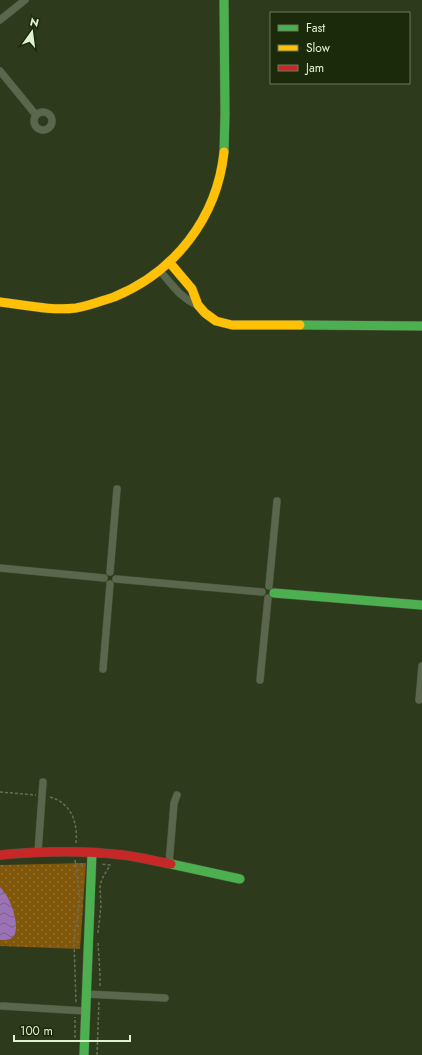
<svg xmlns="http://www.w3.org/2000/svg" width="422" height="1055" viewBox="0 0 422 1055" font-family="Jost,sans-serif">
<defs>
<pattern id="grass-dots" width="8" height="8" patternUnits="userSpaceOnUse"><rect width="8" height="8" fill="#81570c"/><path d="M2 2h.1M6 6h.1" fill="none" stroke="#92702e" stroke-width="1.8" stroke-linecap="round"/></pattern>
<pattern id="water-waves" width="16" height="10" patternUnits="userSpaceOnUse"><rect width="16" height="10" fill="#9a72b5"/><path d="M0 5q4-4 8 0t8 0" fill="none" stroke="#776285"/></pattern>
</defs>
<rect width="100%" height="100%" fill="#2d3a1c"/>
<path fill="url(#grass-dots)" d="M 86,863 L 80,949 L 0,946 L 0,865 Z"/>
<path fill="url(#water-waves)" d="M 0,887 C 3,891 7,895 9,900 C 13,908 22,934 10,939 C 7,940 3,940 0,940 Z"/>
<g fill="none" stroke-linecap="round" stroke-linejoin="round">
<defs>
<g id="street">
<path d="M 0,20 L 25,0"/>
<path d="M 0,71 L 36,115"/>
<circle cx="43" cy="121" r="9"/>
<path d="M 160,271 C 171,283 182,300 198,305"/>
<path d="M 0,568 L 104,578"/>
<path d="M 110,572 L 117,489"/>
<path d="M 116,579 L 262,592"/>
<path d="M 269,586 L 277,501"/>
<path d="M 103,669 L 110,584"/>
<path d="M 260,680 L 268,598"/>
<path d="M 419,700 L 422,666"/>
<path d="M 38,852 L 43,782"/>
<path d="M 169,864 L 174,803 L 177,795"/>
<path d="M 86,994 L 165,998"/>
<path d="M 2,1006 L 86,1011"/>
</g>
<g id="fast">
<path d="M 224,152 L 225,114 L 224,0"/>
<path d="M 300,325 L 422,326"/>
<path d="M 274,593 L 421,605"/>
<path d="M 171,864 L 240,879"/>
<path d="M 84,1055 L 92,853"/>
</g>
<g id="slow">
<path d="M 170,263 L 192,289 L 198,305 L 205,313 L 216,321 L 232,325 L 300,325"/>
<path d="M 0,302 C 25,305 51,311 76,308 C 89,306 101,301 114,297 C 175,272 217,218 224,152"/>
</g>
<path id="jam" d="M 0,855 C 41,851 82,850 123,855 C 139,857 155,861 171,864"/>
</defs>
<use href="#street" stroke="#48533b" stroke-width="8"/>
<use href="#fast" stroke="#48533b" stroke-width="10"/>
<use href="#slow" stroke="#48533b" stroke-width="10"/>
<use href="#jam" stroke="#48533b" stroke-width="10"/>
<g stroke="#657059" stroke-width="1.5" stroke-dasharray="3 2" stroke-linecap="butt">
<path d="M 0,792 L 36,795"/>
<path d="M 50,797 C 71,803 78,822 76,843"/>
<path d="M 75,860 L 80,899 L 74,941 L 76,1004"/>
<path d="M 75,864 L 83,864"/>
<path d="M 98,933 L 101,906 L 100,887 L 101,882 L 103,877 L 110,865 L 101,864"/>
<path d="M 98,943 L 100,974 L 100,987"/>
<path d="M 75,1038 L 75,1017"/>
<path d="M 97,1055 L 99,1001"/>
</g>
<use href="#street" stroke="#5b674d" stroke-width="7"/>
<use href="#fast" stroke="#4caf50" stroke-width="9"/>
<use href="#slow" stroke="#ffc107" stroke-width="9"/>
<use href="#jam" stroke="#c62828" stroke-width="9"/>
</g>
<rect x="270" y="12" width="140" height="72" fill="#1c2a0c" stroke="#6a7a5a"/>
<rect x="278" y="25" width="20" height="6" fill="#4caf50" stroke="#6a7a5a"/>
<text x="306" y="32" font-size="12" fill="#dff3ce">Fast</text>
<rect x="278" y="45" width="20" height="6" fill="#ffc107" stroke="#6a7a5a"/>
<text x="306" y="52" font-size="12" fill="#dff3ce">Slow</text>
<rect x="278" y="65" width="20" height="6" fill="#c62828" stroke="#6a7a5a"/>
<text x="306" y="72" font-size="12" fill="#dff3ce">Jam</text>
<g transform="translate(32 32) rotate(14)" stroke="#1c2a0c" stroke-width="3" paint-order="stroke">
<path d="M0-3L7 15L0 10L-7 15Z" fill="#dff3ce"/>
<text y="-6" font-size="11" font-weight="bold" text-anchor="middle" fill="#dff3ce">N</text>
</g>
<path d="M14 1035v6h116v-6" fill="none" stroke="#dff3ce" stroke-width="2"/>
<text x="20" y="1035" font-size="12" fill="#dff3ce" stroke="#1c2a0c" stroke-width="3" paint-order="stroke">100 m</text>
</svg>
